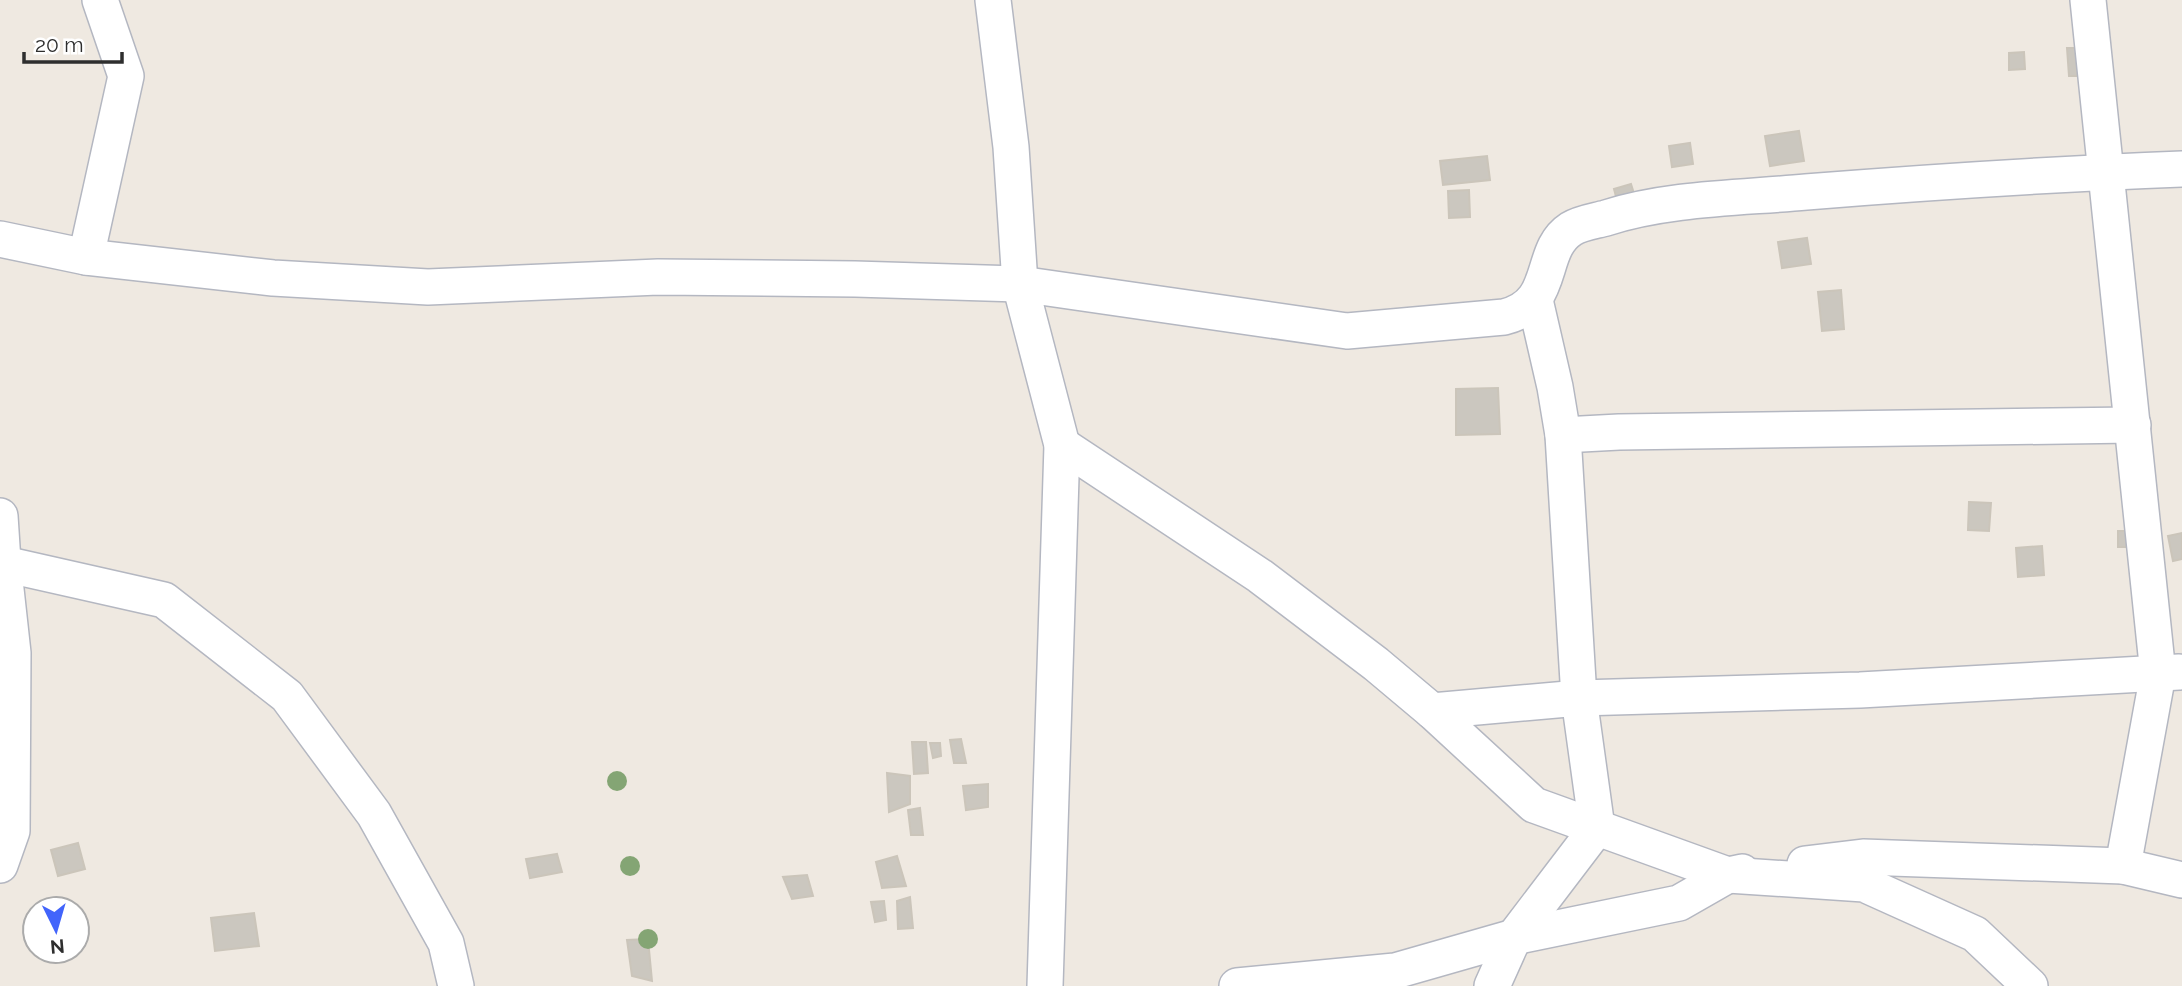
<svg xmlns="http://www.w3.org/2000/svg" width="2182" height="986" viewBox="0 0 2182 986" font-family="Raleway,sans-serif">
<rect width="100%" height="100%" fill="#efe9e1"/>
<g fill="#cbc7bf" stroke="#cbc5ba" stroke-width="2">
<path d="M 2067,48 L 2083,48 L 2085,76 L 2069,76 Z"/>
<path d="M 2024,52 L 2025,69 L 2009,70 L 2009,53 Z"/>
<path d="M 1799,131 L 1804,161 L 1770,166 L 1765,136 Z"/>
<path d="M 1690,143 L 1693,164 L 1672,167 L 1669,146 Z"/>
<path d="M 1487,156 L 1490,180 L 1443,185 L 1440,161 Z"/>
<path d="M 1631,184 L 1637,203 L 1619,208 L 1614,189 Z"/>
<path d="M 1469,190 L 1470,217 L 1449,218 L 1448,191 Z"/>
<path d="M 1807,238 L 1811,264 L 1782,268 L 1778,242 Z"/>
<path d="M 1841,290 L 1844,329 L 1822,331 L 1818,292 Z"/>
<path d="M 1498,388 L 1500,434 L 1456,435 L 1456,389 Z"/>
<path d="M 1969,502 L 1991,503 L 1989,531 L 1968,530 Z"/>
<path d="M 2118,531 L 2133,531 L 2134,547 L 2118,547 Z"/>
<path d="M 2182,533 L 2182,559 L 2173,561 L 2168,536 Z"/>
<path d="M 2042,546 L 2044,575 L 2018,577 L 2016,548 Z"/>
<path d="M 961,739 L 966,763 L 954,763 L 950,740 Z"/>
<path d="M 912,742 L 926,742 L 928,773 L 914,774 Z"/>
<path d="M 930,743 L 940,743 L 941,756 L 933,758 Z"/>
<path d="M 887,773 L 910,776 L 910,804 L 889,812 Z"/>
<path d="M 988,784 L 988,807 L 966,810 L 963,786 Z"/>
<path d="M 920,808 L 923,835 L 911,835 L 908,810 Z"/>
<path d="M 78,843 L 85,869 L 58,876 L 51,850 Z"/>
<path d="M 557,854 L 562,872 L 530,878 L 526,859 Z"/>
<path d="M 897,856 L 906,886 L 882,888 L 876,862 Z"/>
<path d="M 807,875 L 813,896 L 792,899 L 783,877 Z"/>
<path d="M 910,897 L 913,928 L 898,929 L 897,901 Z"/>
<path d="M 884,901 L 886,920 L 875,922 L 871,902 Z"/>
<path d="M 254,913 L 259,946 L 215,951 L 211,918 Z"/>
<path d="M 648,939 L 652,981 L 632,976 L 627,940 Z"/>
</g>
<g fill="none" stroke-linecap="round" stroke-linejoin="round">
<defs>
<g id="minor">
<path d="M 993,0 L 1011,147 L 1020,284 L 1062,445 L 1045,986"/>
<path d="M 2088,0 L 2158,674 L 2123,866"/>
<path d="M 0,239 L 86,257 L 273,278 L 428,287 L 658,277 L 855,279 L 1020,284 L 1347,331 L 1504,317 C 1558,304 1537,251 1571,229 C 1580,223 1595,221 1606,218 C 1668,198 1741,198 1806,192 C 1931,182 2056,174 2182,169"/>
<path d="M 86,257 L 126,76 L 100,0"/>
<path d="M 1563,435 L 1619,432 L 2133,425"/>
<path d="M 1062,445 L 1260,576 L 1376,664 L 1432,711 L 1534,805 L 1728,875 L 1864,884 L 1975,934 L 2030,986"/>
<path d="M 0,516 L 3,562 L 13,653 L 12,831 L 0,865"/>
<path d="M 0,563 L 164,600 L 287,696 L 374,814 L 446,943 L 456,986"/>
<path d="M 1432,711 L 1579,698 L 1860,690 L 2179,672"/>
<path d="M 1805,864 L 1863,857 L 2123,866 L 2182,880"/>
<path d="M 1237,986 L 1395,971 L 1514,937 L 1679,903 L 1728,875 L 1742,872"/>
<path d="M 1492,986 L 1514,937 L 1597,828 L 1579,698 L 1563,435 L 1555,387 L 1535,300"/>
</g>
</defs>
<use href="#minor" stroke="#b4b7c1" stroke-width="38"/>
<use href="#minor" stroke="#fff" stroke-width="35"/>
</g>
<g fill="#84a574">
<circle cx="617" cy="781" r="10"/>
<circle cx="630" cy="866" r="10"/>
<circle cx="648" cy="939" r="10"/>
</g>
<g transform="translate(56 930) rotate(175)"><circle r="33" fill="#ffffff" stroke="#ababab" stroke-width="2"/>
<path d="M0-5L12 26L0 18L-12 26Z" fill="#4264fb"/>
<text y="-10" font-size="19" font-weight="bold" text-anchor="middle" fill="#2e2e2e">N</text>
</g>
<path d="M24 52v10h98v-10" fill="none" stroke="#2e2e2e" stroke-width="3.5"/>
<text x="35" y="52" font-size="21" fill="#2e2e2e" stroke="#ffffff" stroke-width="5" paint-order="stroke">20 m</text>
</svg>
